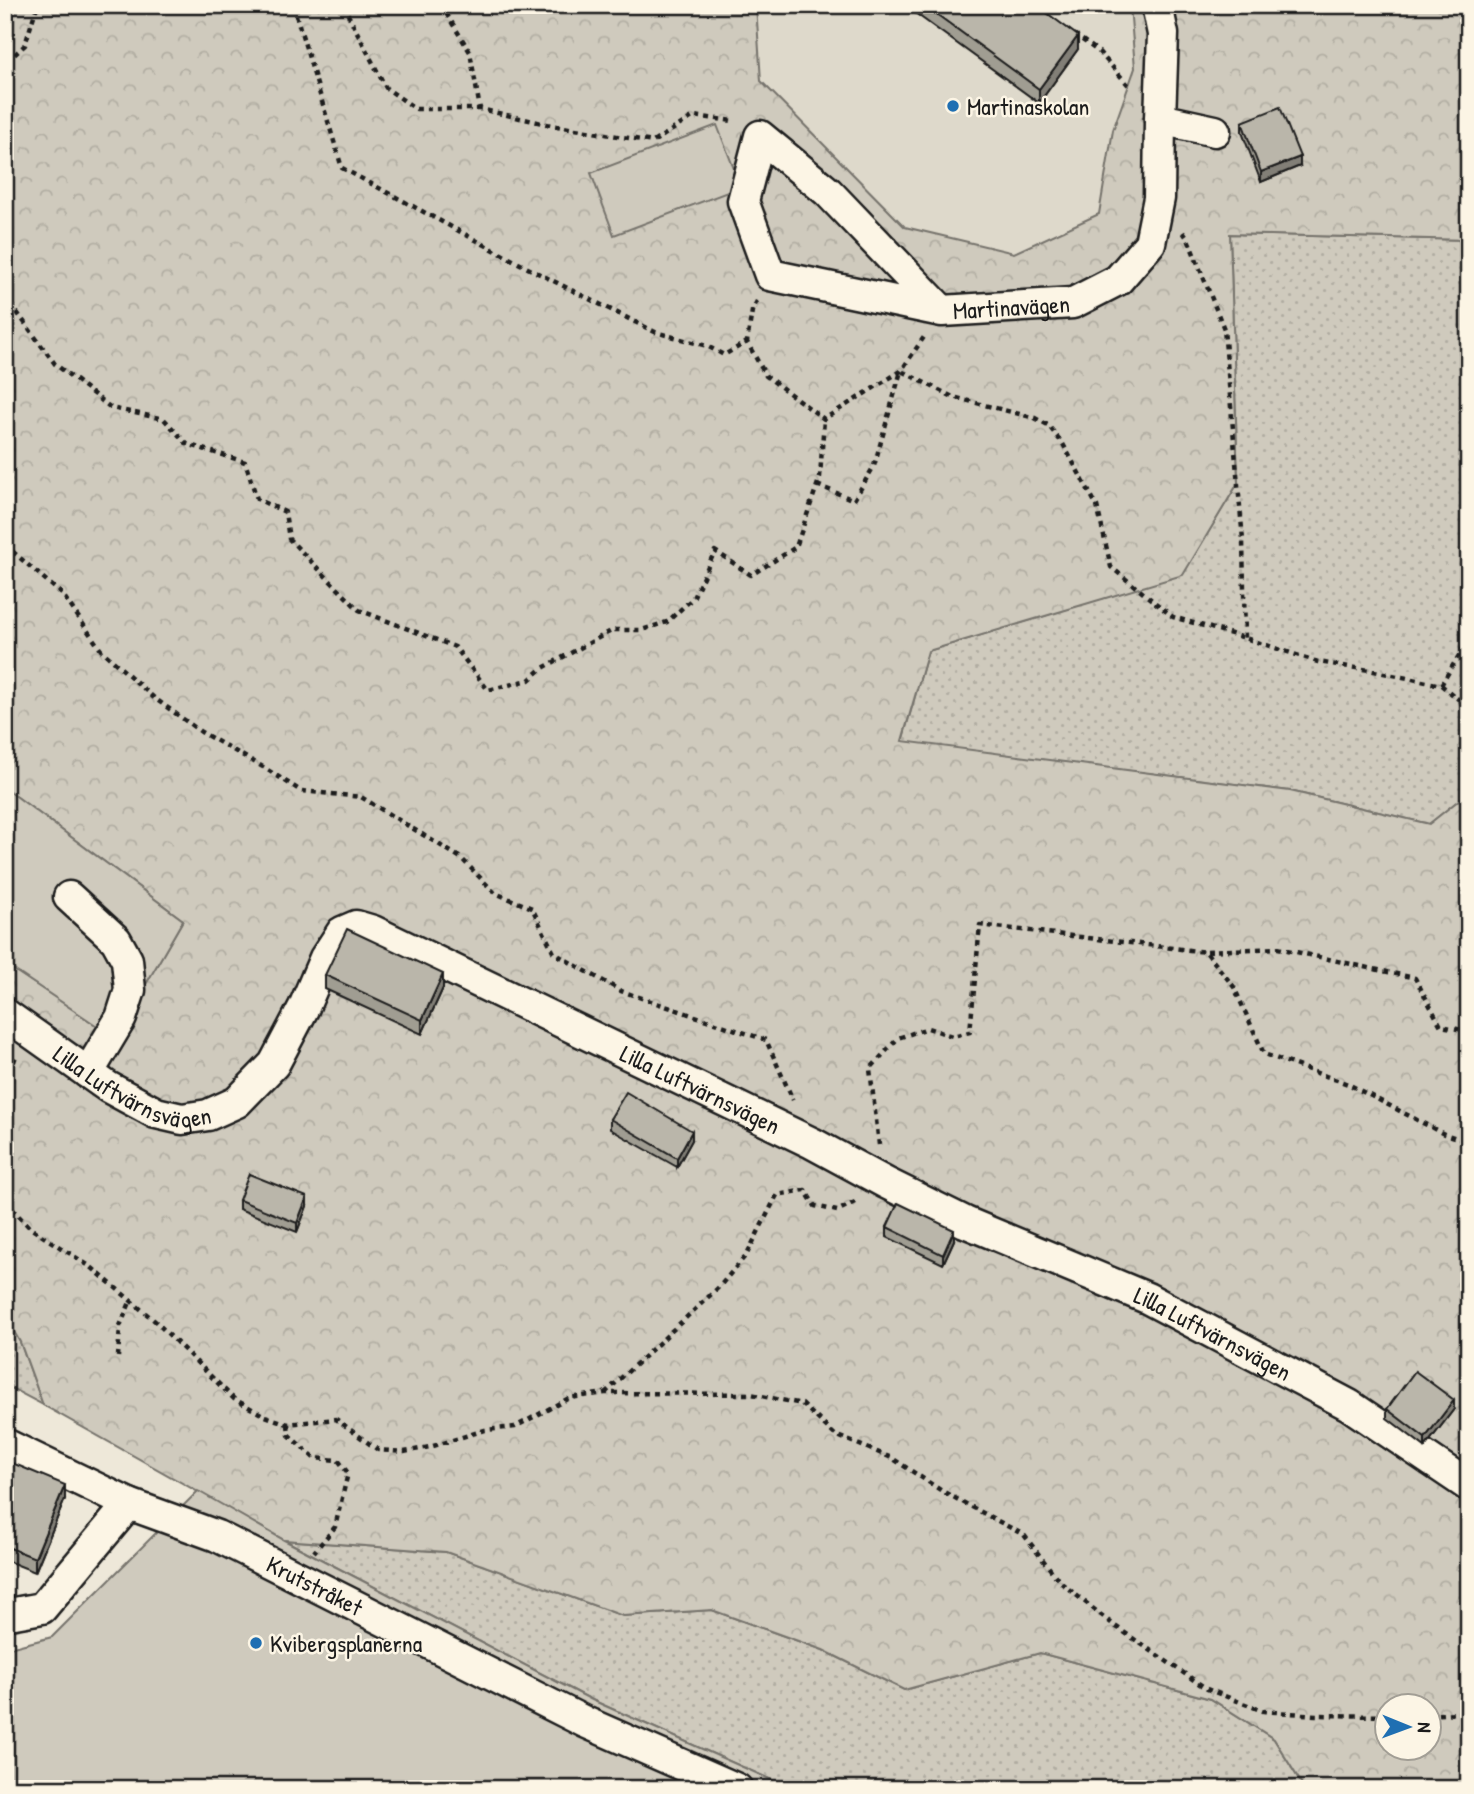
<svg xmlns="http://www.w3.org/2000/svg" width="1474" height="1794" viewBox="0 0 1474 1794" font-family="'Patrick Hand',sans-serif">
<defs>
<pattern id="grass-dots" width="8" height="8" patternUnits="userSpaceOnUse" patternTransform="scale(1.75)"><rect width="8" height="8" fill="#cfcabd"/><path d="M2 2h.1M6 6h.1" fill="none" stroke="#b1ada2" stroke-width="1.8" stroke-linecap="round"/></pattern>
<pattern id="forest-crowns" width="20" height="18" patternUnits="userSpaceOnUse" patternTransform="scale(1.75)"><rect width="20" height="18" fill="#cfcabd"/><path d="M2 6a3 3 0 1 1 6 0M12 15a3 3 0 1 1 6 0" fill="none" stroke="#b1ada2"/></pattern>
</defs>
<rect width="100%" height="100%" fill="#eee8d9"/>
<filter id="ink" filterUnits="userSpaceOnUse"><feTurbulence type="fractalNoise" baseFrequency=".0143" numOctaves="2"/><feDisplacementMap in="SourceGraphic" scale="14" xChannelSelector="R" yChannelSelector="G"/><feConvolveMatrix kernelMatrix="1 2 1 2 8 2 1 2 1" color-interpolation-filters="sRGB"/></filter>
<g filter="url(#ink)">
<path fill="#ded9cb" d="M 756,5 L 1130,5 L 1135,68 L 1113,130 L 1099,214 L 1014,253 L 905,227 L 761,81 Z"/>
<g fill="url(#grass-dots)" stroke="#76736c" stroke-width="2">
<path d="M 1230,234 L 1469,240 L 1469,792 L 1429,824 L 1290,791 L 902,742 L 928,651 L 1183,574 L 1238,483 Z"/>
<path d="M 5,1316 L 20,1342 L 43,1405 L 5,1385 Z"/>
<path d="M 284,1540 L 446,1552 L 623,1616 L 712,1610 L 823,1650 L 904,1690 L 1040,1653 L 1211,1699 L 1274,1739 L 1305,1789 L 792,1789 L 592,1700 Z"/>
</g>
<path fill="url(#forest-crowns)" stroke="#76736c" stroke-width="2" fill-rule="evenodd" d="M 5,5 L 756,5 L 761,81 L 905,227 L 1014,253 L 1099,214 L 1113,130 L 1135,68 L 1130,5 L 1469,5 L 1469,240 L 1230,234 L 1238,483 L 1183,575 L 928,651 L 902,741 L 1290,791 L 1429,824 L 1469,792 L 1469,1789 L 1305,1789 L 1274,1739 L 1211,1699 L 1040,1653 L 904,1690 L 823,1650 L 712,1610 L 623,1616 L 446,1552 L 284,1540 L 43,1405 L 20,1342 L 5,1316 L 5,964 L 115,1037 L 183,920 L 5,788 ZM 1386,1706 L 1428,1706 L 1428,1748 L 1386,1748 Z"/>
<g fill="#cfcabd" stroke="#76736c" stroke-width="2">
<path d="M 717,125 L 741,187 L 614,235 L 591,173 Z"/>
<path d="M 5,788 L 183,920 L 115,1038 L 5,964 Z"/>
<path d="M 198,1491 L 284,1540 L 592,1700 L 792,1789 L 5,1789 L 5,1649 L 52,1637 Z"/>
</g>
<g fill="none" stroke-linecap="round" stroke-linejoin="round">
<defs>
<g id="minor">
<path d="M 1157,5 L 1163,34 L 1160,119 L 1215,131"/>
<path id="s1" d="M 942,311 L 828,192 L 760,136 L 743,201 L 770,275 L 942,311 L 1073,303 L 1118,280 L 1150,243 L 1159,198 L 1160,119"/>
<path d="M 69,897 L 116,940 L 127,960 L 130,990 L 121,1018 L 88,1073"/>
<path id="s2" d="M 5,1014 L 108,1087 L 156,1113 L 182,1119 L 208,1115 L 237,1102 L 274,1064 L 304,1007 L 325,958 L 342,932 L 356,926 L 373,931 L 812,1143 L 886,1183 L 965,1222 L 1147,1298 L 1349,1405 L 1469,1486"/>
<path id="s3" d="M 5,1444 L 129,1504 L 217,1536 L 585,1722 L 737,1789"/>
<path d="M 5,1613 L 9,1614 L 42,1608 L 129,1504"/>
</g>
</defs>
<use href="#minor" stroke="#1c1c1c" stroke-width="35"/>
<g stroke="#1c1c1c" stroke-width="4.5" stroke-dasharray="5 5" stroke-linecap="butt">
<path d="M 293,5 L 342,168 L 524,266 L 655,332 L 707,346 L 724,355 L 747,342"/>
<path d="M 343,5 L 386,88 L 416,109 L 480,109"/>
<path d="M 441,5 L 470,52 L 480,109 L 551,125 L 653,142 L 694,116 L 733,121"/>
<path d="M 1074,34 L 1099,52 L 1131,88"/>
<path d="M 5,72 L 12,57 L 25,45 L 36,9 L 40,5"/>
<path d="M 1183,232 L 1188,239 L 1224,329 L 1243,540 L 1245,638"/>
<path d="M 5,296 L 55,364 L 111,408 L 164,419 L 187,444 L 245,462 L 257,499 L 285,512 L 289,539 L 359,610 L 455,647 L 488,690 L 529,680 L 543,668 L 613,630 L 642,630 L 667,622 L 693,598 L 715,551 L 751,575 L 796,547 L 820,477 L 824,419"/>
<path d="M 757,301 L 752,311 L 747,342 L 766,376 L 824,419 L 901,371 L 924,337"/>
<path d="M 817,485 L 854,500 L 874,466 L 901,371 L 953,397 L 1035,418 L 1048,425 L 1063,444 L 1097,506 L 1111,567 L 1173,617 L 1245,638 L 1318,662 L 1369,670 L 1441,685 L 1469,708"/>
<path d="M 5,545 L 63,595 L 101,650 L 153,697 L 201,732 L 263,767 L 301,791 L 361,797 L 461,858 L 495,893 L 532,908 L 554,953 L 621,991 L 766,1040 L 793,1100"/>
<path d="M 1441,685 L 1467,642 L 1469,642"/>
<path d="M 1207,951 L 1278,948 L 1415,978 L 1441,1026 L 1469,1031"/>
<path d="M 5,1079 L 8,1078 L 16,1056"/>
<path d="M 879,1145 L 870,1069 L 898,1038 L 928,1028 L 952,1036 L 970,1032 L 980,925 L 1206,952 L 1234,987 L 1264,1054 L 1348,1084 L 1444,1134 L 1469,1142"/>
<path d="M 5,1201 L 30,1228 L 91,1267 L 155,1321 L 234,1399 L 265,1416 L 288,1424 L 336,1419 L 378,1450 L 404,1452 L 430,1447 L 485,1430 L 515,1427 L 569,1398 L 605,1393 L 751,1394 L 802,1404 L 835,1435 L 892,1458 L 942,1491 L 1024,1535 L 1060,1582 L 1115,1626 L 1207,1689 L 1263,1711 L 1316,1715 L 1386,1716"/>
<path d="M 118,1357 L 120,1326 L 131,1300"/>
<path d="M 605,1393 L 719,1287 L 747,1254 L 777,1195 L 805,1190 L 815,1206 L 837,1211 L 855,1202"/>
<path d="M 288,1424 L 289,1435 L 314,1458 L 338,1460 L 348,1473 L 335,1527 L 314,1552"/>
<path d="M 1428,1715 L 1469,1712"/>
</g>
<use href="#minor" stroke="#fcf5e5" stroke-width="30"/>
</g>
<g fill="#a09d92" stroke="#1c1c1c" stroke-width="2">
<path d="M 904,5 L 1036,5 L 1078,49 L 1039,103 Z"/>
<path d="M 1242,122 L 1300,166 L 1261,182 L 1242,132 Z"/>
<path d="M 325,975 L 443,988 L 422,1034 L 325,989 Z"/>
<path d="M 610,1119 L 692,1140 L 677,1167 L 610,1129 Z"/>
<path d="M 239,1200 L 307,1206 L 297,1232 L 239,1209 Z"/>
<path d="M 887,1227 L 954,1240 L 943,1264 L 887,1237 Z"/>
<path d="M 1387,1409 L 1454,1409 L 1425,1447 L 1387,1418 Z"/>
<path d="M 5,1460 L 65,1499 L 35,1572 L 5,1560 Z"/>
</g>
<g fill="#827f77" stroke="#1c1c1c" stroke-width="2">
<path d="M 1078,36 L 1078,49 L 1039,103 L 1039,89 Z"/>
<path d="M 1300,157 L 1300,166 L 1261,182 L 1261,172 Z"/>
<path d="M 443,974 L 443,988 L 422,1034 L 422,1020 Z"/>
<path d="M 692,1131 L 692,1140 L 677,1167 L 677,1158 Z"/>
<path d="M 307,1197 L 307,1206 L 297,1232 L 297,1223 Z"/>
<path d="M 954,1230 L 954,1240 L 943,1264 L 943,1255 Z"/>
<path d="M 1454,1400 L 1454,1409 L 1425,1447 L 1425,1438 Z"/>
<path d="M 65,1485 L 65,1499 L 35,1572 L 35,1558 Z"/>
</g>
<g fill="#bab6aa" stroke="#1c1c1c" stroke-width="2">
<path d="M 924,5 L 1036,5 L 1078,36 L 1039,89 Z"/>
<path d="M 1280,107 L 1300,157 L 1261,172 L 1242,122 Z"/>
<path d="M 347,929 L 443,974 L 422,1020 L 325,975 Z"/>
<path d="M 626,1092 L 692,1131 L 677,1158 L 610,1119 Z"/>
<path d="M 249,1174 L 307,1197 L 297,1223 L 239,1200 Z"/>
<path d="M 898,1203 L 954,1230 L 943,1255 L 887,1227 Z"/>
<path d="M 1415,1371 L 1454,1400 L 1425,1438 L 1387,1409 Z"/>
<path d="M 5,1460 L 65,1485 L 35,1558 L 5,1546 Z"/>
</g>
</g>
<g fill="#1f6fb2" stroke="#fcf5e5" stroke-width="2.5">
<circle cx="953" cy="106" r="7"/>
<circle cx="256" cy="1643" r="7"/>
</g>
<g text-anchor="middle" dominant-baseline="central" stroke-width="5" stroke-linejoin="round" paint-order="stroke">
<g font-size="24" fill="#1c1c1c" stroke="#fcf5e5" text-anchor="start">
<text x="967" y="106">Martinaskolan</text>
<text x="270" y="1643">Kvibergsplanerna</text>
</g>
<g font-size="24" fill="#1c1c1c" stroke="#fcf5e5">
<text stroke="none"><textPath href="#s1" startOffset="644">Martinavägen</textPath></text>
<text stroke="none"><textPath href="#s2" startOffset="150">Lilla Luftvärnsvägen</textPath></text>
<text stroke="none"><textPath href="#s2" startOffset="864">Lilla Luftvärnsvägen</textPath></text>
<text stroke="none"><textPath href="#s2" startOffset="1432">Lilla Luftvärnsvägen</textPath></text>
<text stroke="none"><textPath href="#s3" startOffset="341">Krutstråket</textPath></text>
</g>
</g>
<rect width="1474" height="1794" fill="none" stroke="#fcf5e5" stroke-width="28"/>
<rect x="14" y="14" width="1446" height="1766" fill="none" stroke="#1c1c1c" stroke-width="2.5" filter="url(#ink)"/>
<g transform="translate(1408 1727) rotate(91)"><circle r="33" fill="#fcf5e5" stroke="#a29e95" stroke-width="2"/>
<path d="M0-5L12 26L0 18L-12 26Z" fill="#1f6fb2"/>
<text y="-10" font-size="19" font-weight="bold" text-anchor="middle" fill="#1c1c1c">N</text>
</g>
</svg>
